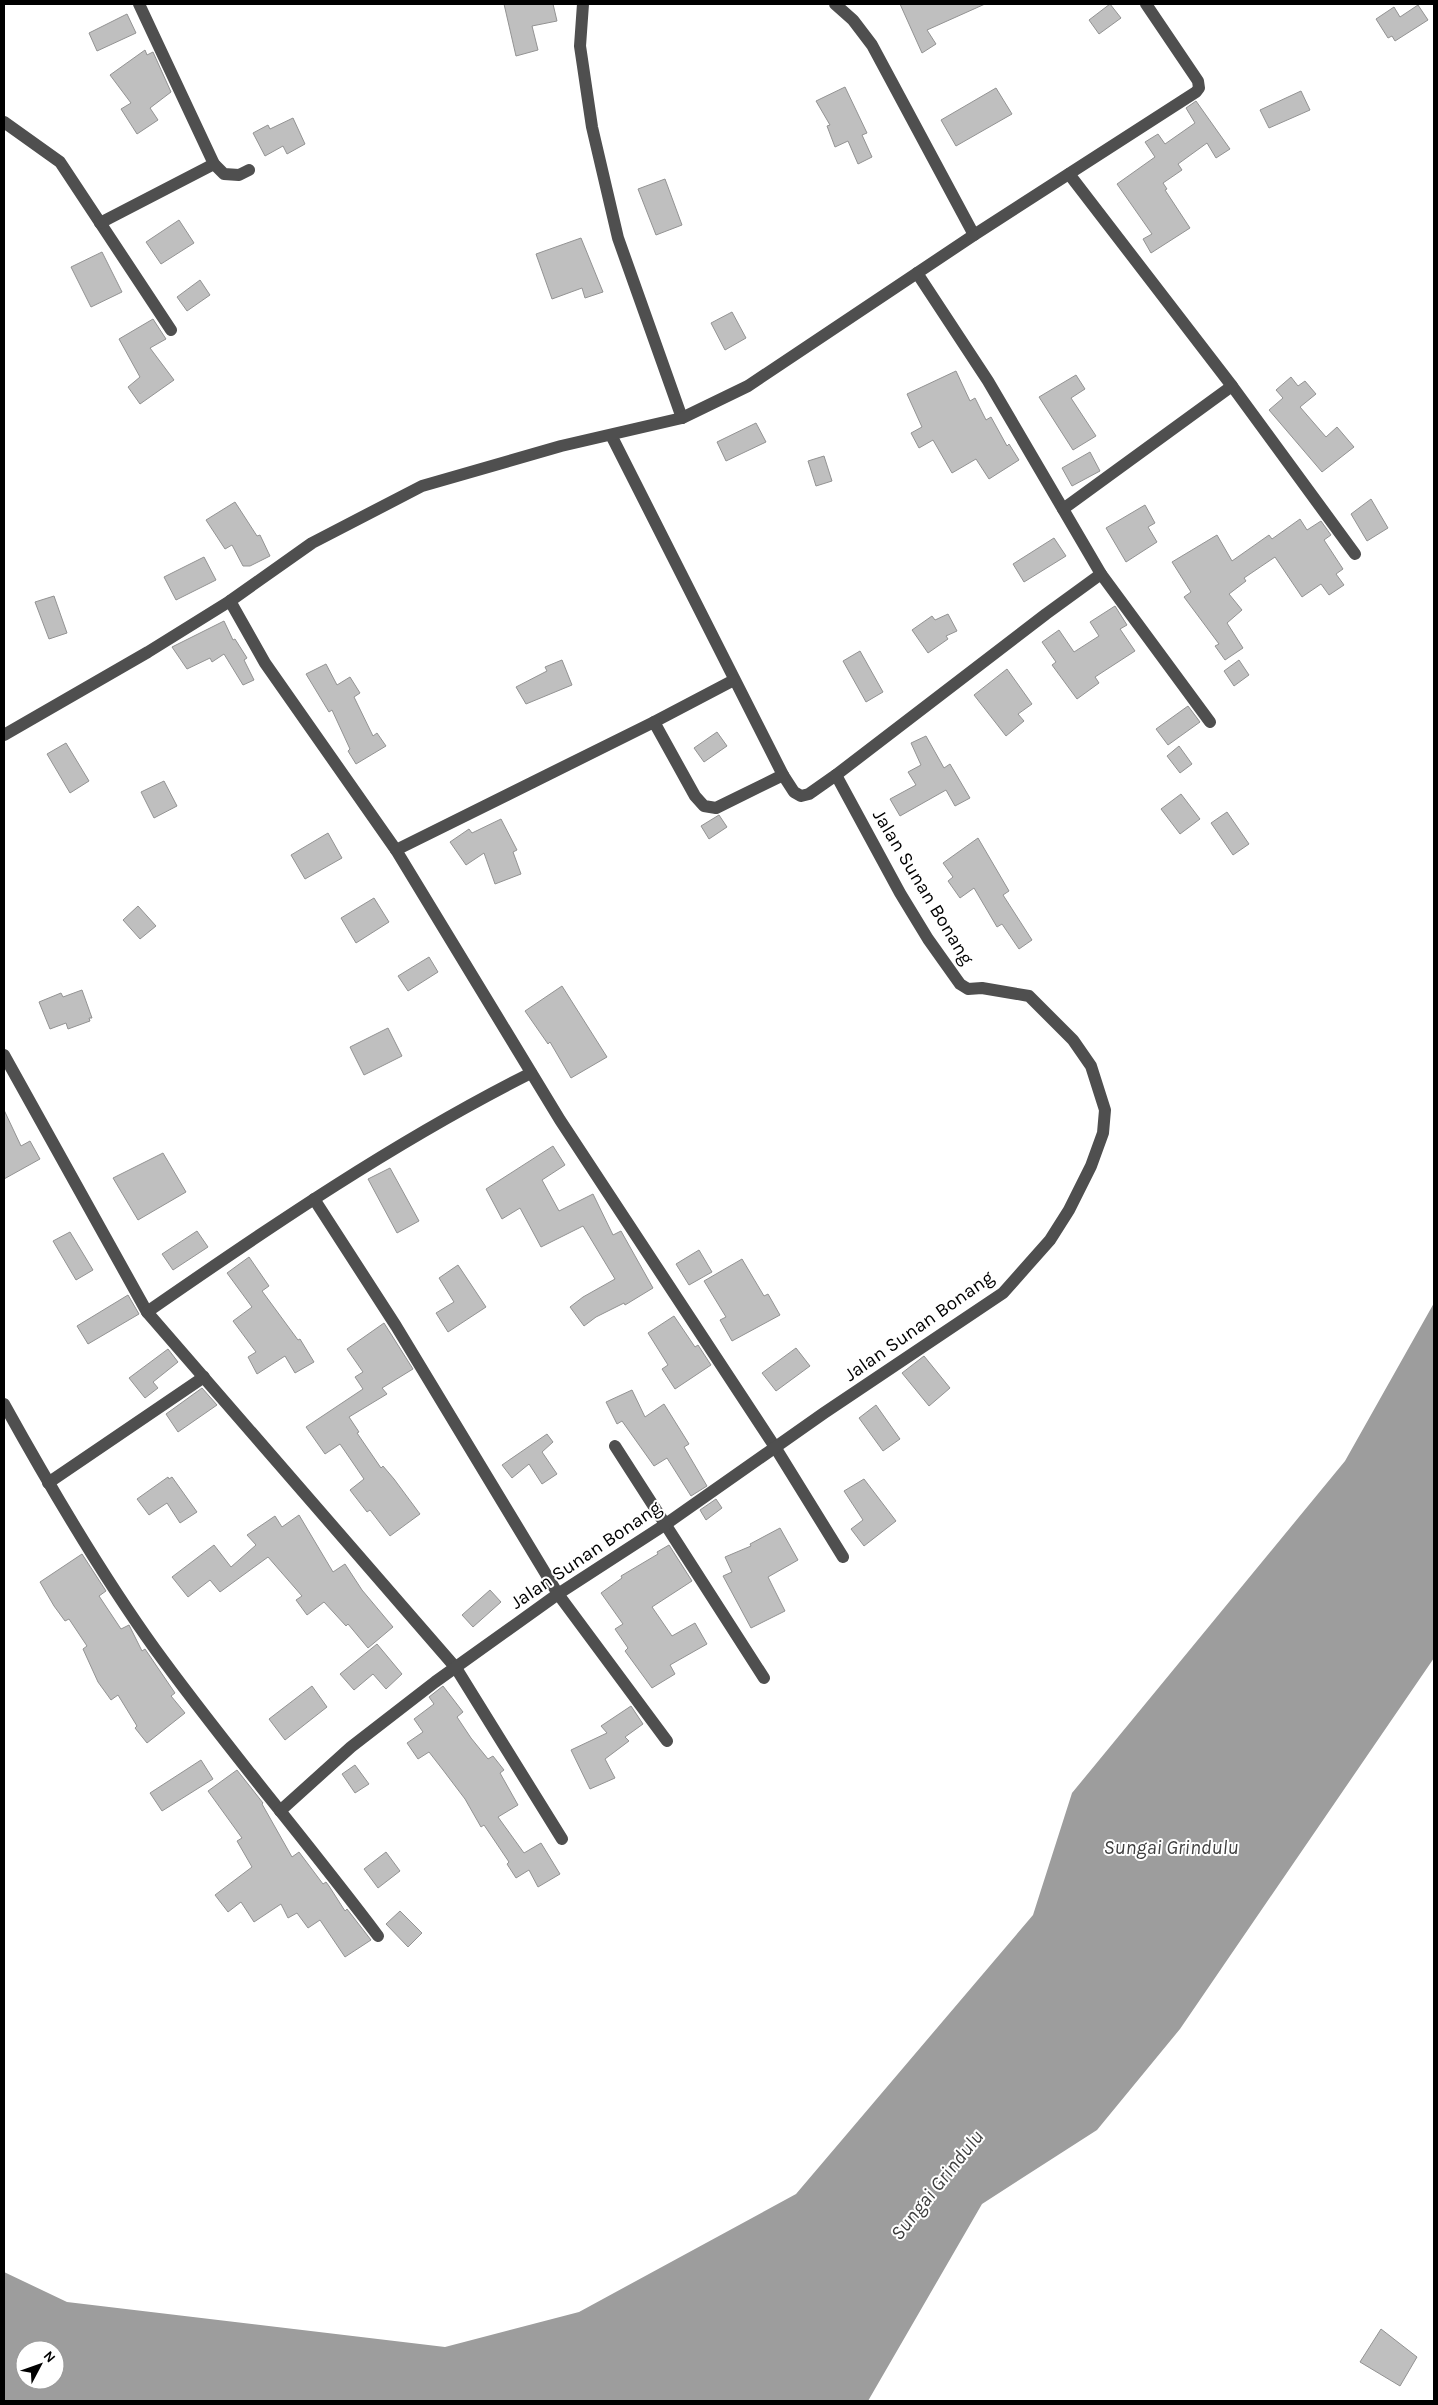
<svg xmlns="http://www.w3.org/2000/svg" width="1438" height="2405" viewBox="0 0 1438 2405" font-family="Karla,sans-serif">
<rect width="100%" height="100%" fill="#fff"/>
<path fill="#9d9d9d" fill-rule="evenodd" d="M 1434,1303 L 1434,1658 L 1180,2029 L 1097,2130 L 982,2204 L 868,2401 L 4,2401 L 4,2272 L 67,2302 L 445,2347 L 579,2312 L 796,2194 L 1033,1915 L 1072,1793 L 1345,1461 ZM 25,2350 L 55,2350 L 55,2380 L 25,2380 Z"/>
<g fill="#bfbfbf" stroke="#939393">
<path d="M 504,4 L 553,4 L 557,21 L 532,26 L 538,50 L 516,56 Z"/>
<path d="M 900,4 L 985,4 L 927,30 L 936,44 L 922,53 Z"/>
<path d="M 1110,4 L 1121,18 L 1099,34 L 1089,20 Z"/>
<path d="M 1418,5 L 1428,20 L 1395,41 L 1392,36 L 1388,38 L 1376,19 L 1394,7 L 1400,17 Z"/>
<path d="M 127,14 L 136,33 L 97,51 L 89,33 Z"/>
<path d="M 145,50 L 147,55 L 153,52 L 171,92 L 150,108 L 158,120 L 137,134 L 121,109 L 131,103 L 110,75 Z"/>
<path d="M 845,87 L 867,133 L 862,135 L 872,157 L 858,164 L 848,141 L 835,147 L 827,126 L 830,125 L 816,101 Z"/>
<path d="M 996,88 L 1012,114 L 956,146 L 941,120 Z"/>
<path d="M 1301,91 L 1310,110 L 1269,128 L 1260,110 Z"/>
<path d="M 1196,101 L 1230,149 L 1216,158 L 1207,143 L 1178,164 L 1182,170 L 1163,183 L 1167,189 L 1165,190 L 1190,228 L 1151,253 L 1143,239 L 1152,234 L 1117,184 L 1155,157 L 1145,142 L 1158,134 L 1165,144 L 1195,123 L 1186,108 Z"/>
<path d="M 293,118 L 305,144 L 287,154 L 283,146 L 265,156 L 253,133 L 268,125 L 270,129 Z"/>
<path d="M 665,179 L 682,225 L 656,235 L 638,189 Z"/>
<path d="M 179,220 L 194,243 L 161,264 L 146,242 Z"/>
<path d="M 581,238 L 603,292 L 585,298 L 582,288 L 552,299 L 536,254 Z"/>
<path d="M 102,252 L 122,292 L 91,307 L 71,267 Z"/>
<path d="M 200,280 L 210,295 L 187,311 L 177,297 Z"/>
<path d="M 732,312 L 746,338 L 725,350 L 711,323 Z"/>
<path d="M 153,319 L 166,339 L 150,348 L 174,380 L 140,404 L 128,387 L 140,377 L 119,339 Z"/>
<path d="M 956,371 L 970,401 L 975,398 L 986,420 L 991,417 L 1007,446 L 1009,444 L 1019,460 L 989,479 L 976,459 L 952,473 L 933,440 L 919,448 L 911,433 L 922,427 L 907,394 Z"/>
<path d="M 1076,375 L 1085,389 L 1071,398 L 1096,436 L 1073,450 L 1039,397 Z"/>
<path d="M 1291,377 L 1298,386 L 1305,381 L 1316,394 L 1300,407 L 1326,437 L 1337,427 L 1354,447 L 1322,472 L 1269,410 L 1283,398 L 1276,390 Z"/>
<path d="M 756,423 L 766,442 L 726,461 L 717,442 Z"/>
<path d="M 1090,452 L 1100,471 L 1072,486 L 1062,468 Z"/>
<path d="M 824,456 L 832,481 L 816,486 L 808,461 Z"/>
<path d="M 1371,499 L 1388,528 L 1367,541 L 1351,514 Z"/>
<path d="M 235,502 L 257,536 L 260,535 L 270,556 L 250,566 L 243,566 L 232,545 L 225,549 L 206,520 Z"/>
<path d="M 1145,505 L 1155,523 L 1148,527 L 1157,542 L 1126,562 L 1106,528 Z"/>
<path d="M 1300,519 L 1307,530 L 1321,521 L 1331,535 L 1324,540 L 1343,569 L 1336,574 L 1344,585 L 1329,595 L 1321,584 L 1302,597 L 1275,557 L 1244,578 L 1246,581 L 1229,594 L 1242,610 L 1227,623 L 1243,648 L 1225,660 L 1215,646 L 1219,644 L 1184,597 L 1191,592 L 1172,562 L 1217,535 L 1232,561 L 1269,535 L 1272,539 Z"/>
<path d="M 1054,538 L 1066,556 L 1024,582 L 1013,564 Z"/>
<path d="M 204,557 L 216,580 L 176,600 L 164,577 Z"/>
<path d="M 54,596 L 67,633 L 49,639 L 35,602 Z"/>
<path d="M 1115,606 L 1127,625 L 1120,629 L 1135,651 L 1095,677 L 1099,683 L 1077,699 L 1052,665 L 1056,662 L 1042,642 L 1059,630 L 1074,652 L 1099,636 L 1090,622 Z"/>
<path d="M 948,614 L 957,631 L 946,636 L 948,639 L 928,653 L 912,630 L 932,616 L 935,620 Z"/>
<path d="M 224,621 L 233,640 L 235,639 L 247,658 L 244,660 L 254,680 L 243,685 L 224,654 L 212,662 L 210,658 L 187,669 L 172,647 Z"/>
<path d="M 860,651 L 883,692 L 866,702 L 843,661 Z"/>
<path d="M 562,660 L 572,685 L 526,704 L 516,687 L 547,671 L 545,667 Z"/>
<path d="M 1239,660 L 1249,675 L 1234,686 L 1224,671 Z"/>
<path d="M 326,664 L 337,685 L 350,677 L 360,693 L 354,697 L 373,736 L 377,733 L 386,746 L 356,764 L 348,751 L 350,749 L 332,710 L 329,712 L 306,674 Z"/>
<path d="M 1007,669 L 1032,704 L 1018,714 L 1024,721 L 1006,736 L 974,695 Z"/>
<path d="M 1188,706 L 1200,722 L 1168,745 L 1156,729 Z"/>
<path d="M 717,732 L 727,746 L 704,762 L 694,748 Z"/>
<path d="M 926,736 L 944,768 L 950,764 L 970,798 L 955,806 L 946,790 L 900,816 L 890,799 L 916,785 L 908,772 L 921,765 L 911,743 Z"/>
<path d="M 66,743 L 89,781 L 70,793 L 47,754 Z"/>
<path d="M 1179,746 L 1192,764 L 1180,773 L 1167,756 Z"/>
<path d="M 164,781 L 177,806 L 154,818 L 141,792 Z"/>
<path d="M 1181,794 L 1200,819 L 1180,834 L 1161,809 Z"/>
<path d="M 1227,812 L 1249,844 L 1233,855 L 1211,823 Z"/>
<path d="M 719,815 L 727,827 L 709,839 L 701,826 Z"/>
<path d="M 501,819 L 517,850 L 513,852 L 521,874 L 495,884 L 484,853 L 466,865 L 450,842 L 469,829 L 472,833 Z"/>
<path d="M 328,833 L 342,858 L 305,879 L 291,855 Z"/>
<path d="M 978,838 L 1009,891 L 1003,895 L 1032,940 L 1019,949 L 1002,924 L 997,927 L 974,888 L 960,898 L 948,881 L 953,877 L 943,863 Z"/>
<path d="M 374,898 L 389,922 L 356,943 L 341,918 Z"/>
<path d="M 138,906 L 156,926 L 140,939 L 123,920 Z"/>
<path d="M 429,957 L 438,972 L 408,991 L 398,976 Z"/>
<path d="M 562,986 L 607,1057 L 571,1078 L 550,1042 L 548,1044 L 525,1011 Z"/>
<path d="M 82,990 L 92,1018 L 89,1018 L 90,1021 L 68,1029 L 66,1023 L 50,1029 L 39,1002 L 61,993 L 63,997 Z"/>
<path d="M 388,1028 L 402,1056 L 364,1075 L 350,1047 Z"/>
<path d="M 4,1110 L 21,1146 L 30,1141 L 40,1159 L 4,1179 Z"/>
<path d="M 553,1146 L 565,1165 L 542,1180 L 559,1211 L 593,1194 L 613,1235 L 621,1231 L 653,1288 L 625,1305 L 624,1303 L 596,1317 L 584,1326 L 570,1307 L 583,1297 L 615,1279 L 583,1226 L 541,1247 L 520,1208 L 502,1219 L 486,1189 Z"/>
<path d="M 163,1153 L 186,1192 L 138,1220 L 113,1178 Z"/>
<path d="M 390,1168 L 419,1221 L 397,1233 L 368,1179 Z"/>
<path d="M 197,1231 L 208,1247 L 173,1270 L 162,1254 Z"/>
<path d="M 70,1232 L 93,1270 L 76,1280 L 53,1241 Z"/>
<path d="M 699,1250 L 712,1272 L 689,1285 L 676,1264 Z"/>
<path d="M 249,1257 L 269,1286 L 262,1291 L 298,1340 L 300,1339 L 314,1362 L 295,1373 L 285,1356 L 257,1374 L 248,1357 L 256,1352 L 233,1321 L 252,1307 L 227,1273 Z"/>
<path d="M 742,1259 L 764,1296 L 768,1294 L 780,1315 L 732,1341 L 720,1320 L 726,1317 L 704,1281 Z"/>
<path d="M 458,1265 L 486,1307 L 448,1332 L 436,1313 L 454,1302 L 439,1278 Z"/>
<path d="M 128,1295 L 139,1314 L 88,1344 L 77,1326 Z"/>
<path d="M 674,1316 L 695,1347 L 698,1345 L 711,1365 L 675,1389 L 662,1369 L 668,1365 L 648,1333 Z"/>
<path d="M 384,1323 L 413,1369 L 382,1388 L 387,1394 L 349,1417 L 359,1432 L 357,1433 L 381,1468 L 383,1466 L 394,1479 L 420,1514 L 390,1536 L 370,1510 L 367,1512 L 350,1490 L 364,1479 L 340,1444 L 325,1454 L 306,1427 L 363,1389 L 355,1377 L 363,1372 L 347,1349 Z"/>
<path d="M 796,1348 L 810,1366 L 776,1391 L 762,1373 Z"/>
<path d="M 168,1349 L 178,1362 L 153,1382 L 158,1388 L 145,1398 L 129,1378 Z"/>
<path d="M 924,1356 L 950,1388 L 929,1406 L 902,1373 Z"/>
<path d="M 202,1388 L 217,1405 L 178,1432 L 166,1414 Z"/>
<path d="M 632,1390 L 645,1417 L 664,1404 L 689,1444 L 684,1447 L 707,1486 L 691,1496 L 667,1458 L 654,1466 L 622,1421 L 617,1424 L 606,1402 Z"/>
<path d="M 876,1405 L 900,1439 L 883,1451 L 859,1418 Z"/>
<path d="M 547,1434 L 553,1442 L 542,1452 L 557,1474 L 542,1484 L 529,1464 L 512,1478 L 502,1465 Z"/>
<path d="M 168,1477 L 169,1479 L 172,1477 L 197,1512 L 180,1523 L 167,1503 L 149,1515 L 137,1499 Z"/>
<path d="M 864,1479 L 896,1521 L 864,1546 L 851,1529 L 863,1520 L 844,1491 Z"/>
<path d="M 716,1499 L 722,1508 L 706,1520 L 700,1510 Z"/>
<path d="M 299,1515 L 333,1572 L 345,1564 L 362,1590 L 393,1627 L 368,1648 L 348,1624 L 346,1626 L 324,1602 L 307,1615 L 296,1600 L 302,1596 L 268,1557 L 220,1592 L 210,1580 L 188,1597 L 172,1577 L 214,1545 L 231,1567 L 256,1545 L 247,1535 L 275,1516 L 282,1527 Z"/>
<path d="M 780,1528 L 798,1560 L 768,1577 L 785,1611 L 751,1628 L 723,1576 L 732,1572 L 725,1557 L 751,1546 L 750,1544 Z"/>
<path d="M 669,1545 L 692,1581 L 652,1607 L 672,1636 L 695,1623 L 707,1644 L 670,1665 L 675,1674 L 652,1688 L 625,1651 L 628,1648 L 615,1629 L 623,1624 L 601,1593 L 622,1578 L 621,1576 L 658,1554 L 657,1552 Z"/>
<path d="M 82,1554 L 106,1591 L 99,1596 L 121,1629 L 129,1625 L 142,1651 L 145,1649 L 175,1693 L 171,1696 L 185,1713 L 147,1743 L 135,1728 L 137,1726 L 118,1695 L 111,1700 L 98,1682 L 83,1649 L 87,1646 L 69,1619 L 65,1621 L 54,1606 L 40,1582 Z"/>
<path d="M 490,1590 L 501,1602 L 473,1627 L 462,1615 Z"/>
<path d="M 377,1644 L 402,1674 L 386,1689 L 373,1674 L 354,1690 L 340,1674 Z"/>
<path d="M 312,1686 L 327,1707 L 285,1740 L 269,1719 Z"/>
<path d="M 443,1686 L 463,1712 L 457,1717 L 471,1738 L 488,1759 L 493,1756 L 504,1770 L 500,1773 L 518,1805 L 498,1817 L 524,1853 L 541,1843 L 560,1874 L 538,1887 L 529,1870 L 516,1878 L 507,1864 L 509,1862 L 484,1825 L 481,1827 L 465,1799 L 443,1770 L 429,1752 L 418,1759 L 407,1743 L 423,1732 L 414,1719 L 434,1704 L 429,1697 Z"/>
<path d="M 631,1706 L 643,1724 L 625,1737 L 629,1741 L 605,1759 L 615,1778 L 590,1789 L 571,1750 L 607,1733 L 601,1726 Z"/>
<path d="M 201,1760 L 213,1779 L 162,1811 L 150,1793 Z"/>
<path d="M 355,1765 L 369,1784 L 355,1793 L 342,1774 Z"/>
<path d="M 237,1770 L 263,1803 L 262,1804 L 292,1857 L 299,1852 L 323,1884 L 326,1882 L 329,1886 L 345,1911 L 347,1909 L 371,1940 L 345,1957 L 320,1920 L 308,1928 L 297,1913 L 288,1918 L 281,1904 L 254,1922 L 241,1902 L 228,1912 L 215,1895 L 252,1867 L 237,1841 L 242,1838 L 208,1791 Z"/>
<path d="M 386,1852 L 400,1871 L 378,1888 L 364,1869 Z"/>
<path d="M 400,1911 L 422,1933 L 408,1947 L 386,1924 Z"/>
<path d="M 1381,2329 L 1417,2357 L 1400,2386 L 1360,2362 Z"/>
</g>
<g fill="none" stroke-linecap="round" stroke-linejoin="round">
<g stroke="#4f4f4f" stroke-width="12">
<path d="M 583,4 L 580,46 L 592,127 L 618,238 L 682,418"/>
<path d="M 835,4 L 853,20 L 872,45 L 974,235"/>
<path d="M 4,122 L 60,162 L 171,330"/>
<path d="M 214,164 L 224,174 L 239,175 L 249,170"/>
<path d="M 1069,174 L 1232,386 L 1355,554"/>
<path d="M 100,223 L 214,164 L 139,4"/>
<path d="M 917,273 L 988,381 L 1101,574 L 1210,722"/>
<path d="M 611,435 L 783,775 L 794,792 L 801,796 L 809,794 L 836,775 L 1046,614 L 1101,574"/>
<path d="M 1063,509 L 1232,386"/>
<path d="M 230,601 L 265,663 L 396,850 L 560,1120 L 775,1447 L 843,1557"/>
<path d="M 654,722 L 734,680"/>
<path d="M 4,735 L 148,652 L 230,601 L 312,543 L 422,486 L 561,446 L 682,418 L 748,386 L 974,235 L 1196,92 L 1199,88 L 1198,81 L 1146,4"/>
<path d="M 396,850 L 654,722 L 695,796 L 704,806 L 716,808 L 783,775"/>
<path d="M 4,1055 L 147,1312 L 456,1668 L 562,1839"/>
<path d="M 314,1199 L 396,1326 L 558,1594 L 667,1741"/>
<path d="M 147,1312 C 271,1226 396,1141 531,1073"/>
<path d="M 4,1404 C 50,1487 99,1571 155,1649 C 226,1747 305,1839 378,1936"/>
<path d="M 615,1446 L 764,1678"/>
<path d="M 48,1483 L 204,1377"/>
<path d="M 280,1811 L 351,1747 L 435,1682 L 558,1594 L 666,1524 L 824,1413 L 1003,1293 L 1050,1240 L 1069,1210 L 1091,1166 L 1103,1133 L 1105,1110 L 1091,1066 L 1073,1040 L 1029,996 L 982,988 L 968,989 L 960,984 L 928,939 L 900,893 L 836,775"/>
</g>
</g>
<g text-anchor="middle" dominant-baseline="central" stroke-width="4" stroke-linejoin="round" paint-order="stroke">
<g font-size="19" fill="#000" stroke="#fff">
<text transform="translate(923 887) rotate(59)">Jalan Sunan Bonang</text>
<text transform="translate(919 1326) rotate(-35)">Jalan Sunan Bonang</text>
<text transform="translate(586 1555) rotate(-34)">Jalan Sunan Bonang</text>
</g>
<g font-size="20" font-style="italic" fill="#3e3e3e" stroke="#fff">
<text x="1171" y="1847">Sungai Grindulu</text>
<text transform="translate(937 2185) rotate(-51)">Sungai Grindulu</text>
</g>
</g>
<rect width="1438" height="2405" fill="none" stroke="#000000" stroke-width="10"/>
<g transform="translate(40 2365) rotate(49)"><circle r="24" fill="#ffffff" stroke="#999999"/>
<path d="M0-4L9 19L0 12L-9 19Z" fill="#000000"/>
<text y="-8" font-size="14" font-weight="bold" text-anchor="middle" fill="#000000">N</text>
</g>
</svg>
